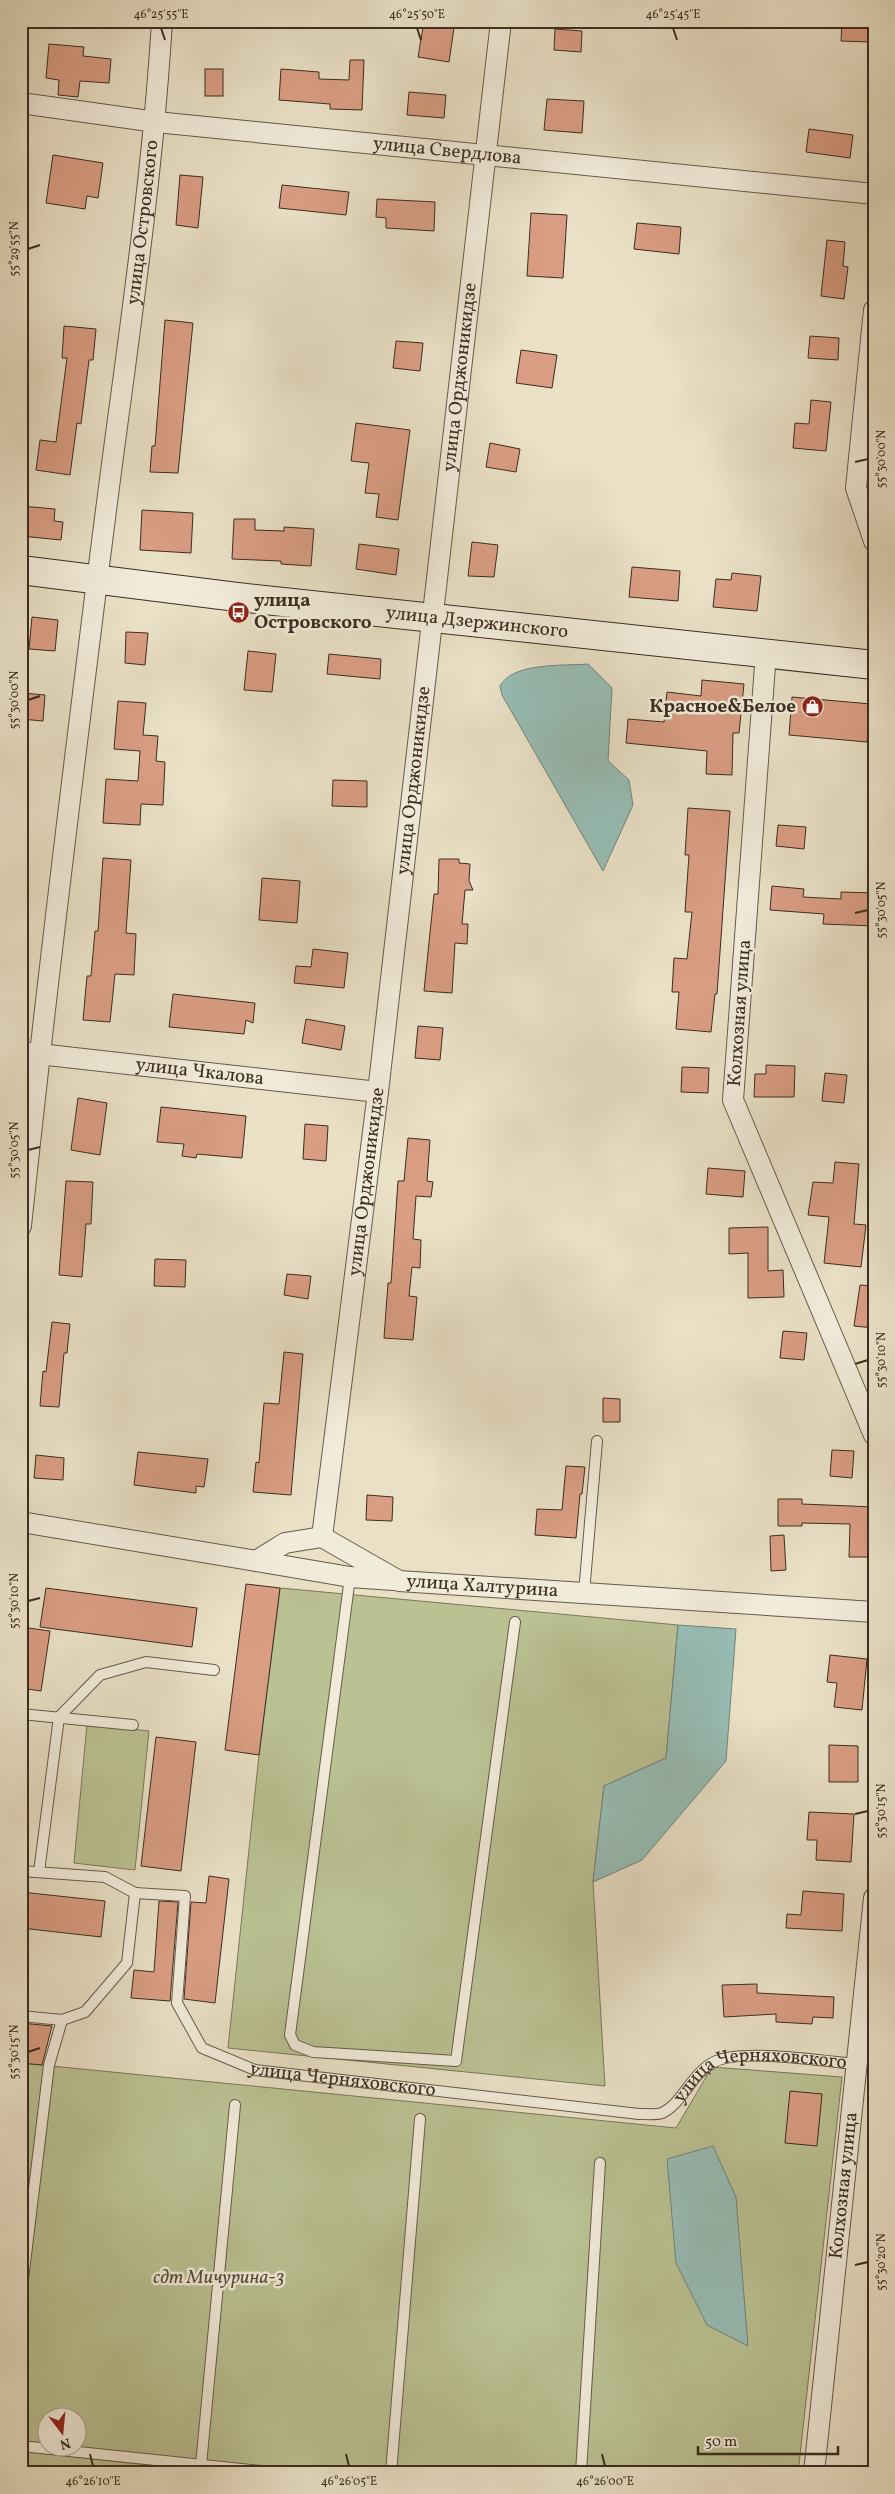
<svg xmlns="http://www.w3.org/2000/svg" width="895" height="2494" viewBox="0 0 895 2494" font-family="Vollkorn,serif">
<rect width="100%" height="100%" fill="#e9e0c6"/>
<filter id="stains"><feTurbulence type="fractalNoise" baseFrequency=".004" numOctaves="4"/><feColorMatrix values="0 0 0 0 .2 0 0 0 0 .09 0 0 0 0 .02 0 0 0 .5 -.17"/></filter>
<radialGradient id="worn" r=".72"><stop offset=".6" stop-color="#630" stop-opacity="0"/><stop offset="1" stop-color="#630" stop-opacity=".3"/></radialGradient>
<g fill="#bac193" stroke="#7b775a" fill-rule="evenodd">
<path d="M 280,1588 L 678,1625 L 666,1758 L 604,1786 L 593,1882 L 605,2086 L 228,2048 L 259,1755 Z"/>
<path d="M 87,1724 L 149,1731 L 135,1870 L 74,1863 Z"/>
<path d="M 21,2063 L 676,2128 L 712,2067 L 842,2077 L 798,2473 L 21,2473 ZM 48,2416 L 78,2416 L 78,2446 L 48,2446 Z"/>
</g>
<g fill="#97bdb5" stroke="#738379">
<path d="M 588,664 L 612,688 L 608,761 L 629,780 L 633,805 L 603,871 L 502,695 L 500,686 C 513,662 564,666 588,664 Z"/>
<path d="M 678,1625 L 736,1629 L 726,1761 L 642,1860 L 593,1882 L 604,1786 L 666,1758 Z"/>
<path d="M 713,2146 L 736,2197 L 748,2346 L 707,2325 L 676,2263 L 667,2159 Z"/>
</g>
<g fill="#d99d83" stroke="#3c2d20">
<path d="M 424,21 L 455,21 L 449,62 L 418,57 Z"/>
<path d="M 842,21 L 870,21 L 869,42 L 841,41 Z"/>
<path d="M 555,29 L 582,31 L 581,52 L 554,50 Z"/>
<path d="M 49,44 L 84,47 L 83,56 L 111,59 L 109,83 L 80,81 L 78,97 L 58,95 L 59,80 L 46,78 Z"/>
<path d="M 350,60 L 364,60 L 362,110 L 330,109 L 330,104 L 279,100 L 281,69 L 319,72 L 319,79 L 349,80 Z"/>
<rect x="205" y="69" width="18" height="27"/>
<path d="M 409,92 L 446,95 L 444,118 L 407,115 Z"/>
<path d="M 547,99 L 584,101 L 582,133 L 544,130 Z"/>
<path d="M 809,129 L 853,135 L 850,158 L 806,152 Z"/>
<path d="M 53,155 L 103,163 L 98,198 L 87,196 L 85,209 L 46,203 Z"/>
<path d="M 180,175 L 203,177 L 198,228 L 176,225 Z"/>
<path d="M 282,185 L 349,192 L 346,215 L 279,208 Z"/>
<path d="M 377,199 L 435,202 L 434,231 L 386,228 L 386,218 L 376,217 Z"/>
<path d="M 531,213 L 567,215 L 563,278 L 527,276 Z"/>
<path d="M 637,223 L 681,227 L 679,254 L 634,249 Z"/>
<path d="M 827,240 L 845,242 L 843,266 L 848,267 L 844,299 L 821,296 Z"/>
<path d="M 165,320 L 193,323 L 178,473 L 150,472 L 152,446 L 155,446 Z"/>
<path d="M 64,326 L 96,329 L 93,360 L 89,360 L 81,424 L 77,423 L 70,475 L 36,470 L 40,440 L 56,442 L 67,358 L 62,358 Z"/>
<path d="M 810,336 L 839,338 L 838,360 L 808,358 Z"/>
<path d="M 396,341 L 423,343 L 420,371 L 393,368 Z"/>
<path d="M 521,350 L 557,355 L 552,388 L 516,383 Z"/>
<path d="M 811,400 L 831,402 L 826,451 L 793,448 L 795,423 L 809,424 Z"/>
<path d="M 356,423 L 410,430 L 398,520 L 376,517 L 379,494 L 365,493 L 369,463 L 351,461 Z"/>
<path d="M 490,443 L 520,449 L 516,472 L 486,467 Z"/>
<path d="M 21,506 L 55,509 L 54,521 L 63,522 L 61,540 L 21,536 Z"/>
<path d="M 142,510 L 193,513 L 191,553 L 140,550 Z"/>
<path d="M 234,519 L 255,519 L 255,530 L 284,531 L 284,527 L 314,529 L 311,566 L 281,564 L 281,561 L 232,559 Z"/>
<path d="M 472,542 L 498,545 L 494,577 L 468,576 Z"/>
<path d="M 359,544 L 399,549 L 396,575 L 356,569 Z"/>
<path d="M 632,567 L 680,571 L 678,601 L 629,597 Z"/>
<path d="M 732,573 L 761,576 L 757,611 L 713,607 L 716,579 L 731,580 Z"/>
<path d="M 32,617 L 58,620 L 55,651 L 29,649 Z"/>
<path d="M 126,632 L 148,633 L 145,665 L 125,663 Z"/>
<path d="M 248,651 L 276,654 L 272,692 L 244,690 Z"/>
<path d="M 329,654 L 381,659 L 380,679 L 327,674 Z"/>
<path d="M 702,680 L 744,684 L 739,733 L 733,733 L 732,775 L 706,774 L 707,751 L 626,743 L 628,719 L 664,722 L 667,692 L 701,696 Z"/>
<path d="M 23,693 L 45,695 L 43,721 L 21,719 Z"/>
<path d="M 792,697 L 871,704 L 867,742 L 789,735 Z"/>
<path d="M 118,701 L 146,703 L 143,735 L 158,736 L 156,761 L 165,762 L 163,805 L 141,804 L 140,825 L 103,823 L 106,779 L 138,781 L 140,751 L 114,749 Z"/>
<path d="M 333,780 L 367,781 L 367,807 L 332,806 Z"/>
<path d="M 688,808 L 730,811 L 717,994 L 715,994 L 711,1032 L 676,1029 L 679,992 L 672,992 L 674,958 L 687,959 L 692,912 L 685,912 L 689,855 L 685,855 Z"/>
<path d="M 778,825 L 806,827 L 804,849 L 776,846 Z"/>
<path d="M 103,858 L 131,860 L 126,933 L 136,934 L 134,975 L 115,974 L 110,1022 L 83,1020 L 87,976 L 91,976 L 95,931 L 98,931 Z"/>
<path d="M 439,859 L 459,859 L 459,863 L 470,864 L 469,881 L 473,890 L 465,890 L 462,924 L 468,924 L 467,944 L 455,943 L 452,993 L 424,991 L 434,894 L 438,894 Z"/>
<path d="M 262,878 L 300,881 L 297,923 L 259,920 Z"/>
<path d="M 772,886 L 804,889 L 803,897 L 841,899 L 841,892 L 874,893 L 874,926 L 823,924 L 824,914 L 770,910 Z"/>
<path d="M 313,949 L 348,953 L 344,988 L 294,983 L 296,966 L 311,967 Z"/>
<path d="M 173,994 L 255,1003 L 253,1023 L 246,1020 L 244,1034 L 169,1027 Z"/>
<path d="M 306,1019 L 345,1026 L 341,1050 L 302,1043 Z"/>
<path d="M 418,1026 L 443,1028 L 440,1060 L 415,1058 Z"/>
<path d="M 766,1065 L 795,1066 L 794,1097 L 754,1097 L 755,1074 L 766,1074 Z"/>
<path d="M 682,1067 L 709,1068 L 708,1093 L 681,1092 Z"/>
<path d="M 825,1073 L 847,1075 L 844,1103 L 822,1101 Z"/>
<path d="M 78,1098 L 107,1103 L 100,1155 L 71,1150 Z"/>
<path d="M 161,1107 L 246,1116 L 242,1158 L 197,1154 L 196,1158 L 182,1156 L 184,1144 L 157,1142 Z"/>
<path d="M 305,1124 L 328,1126 L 326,1161 L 303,1159 Z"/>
<path d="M 408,1138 L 430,1140 L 427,1181 L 433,1182 L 431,1197 L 416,1196 L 413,1239 L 421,1240 L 420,1268 L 412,1267 L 409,1296 L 417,1297 L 413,1340 L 384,1338 L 388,1283 L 391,1283 L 398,1181 L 404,1181 Z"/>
<path d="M 835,1162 L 859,1164 L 854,1224 L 866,1225 L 861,1267 L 824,1263 L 829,1217 L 808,1215 L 813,1182 L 833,1183 Z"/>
<path d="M 708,1168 L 745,1171 L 743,1197 L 706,1194 Z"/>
<path d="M 66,1181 L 93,1182 L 91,1224 L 86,1224 L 82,1277 L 59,1275 Z"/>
<path d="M 768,1227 L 768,1271 L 783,1270 L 784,1297 L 748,1298 L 748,1253 L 729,1254 L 729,1228 Z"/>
<path d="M 155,1259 L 186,1260 L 185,1287 L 154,1286 Z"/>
<path d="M 287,1274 L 311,1276 L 308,1299 L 284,1295 Z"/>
<path d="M 860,1285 L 874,1286 L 874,1328 L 854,1326 Z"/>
<path d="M 52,1322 L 70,1324 L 67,1353 L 64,1353 L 59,1407 L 40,1406 L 43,1371 L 46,1372 Z"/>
<path d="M 783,1331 L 807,1333 L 804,1360 L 780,1358 Z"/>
<path d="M 284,1352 L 303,1354 L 291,1495 L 253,1492 L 256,1462 L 259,1463 L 264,1403 L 279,1404 Z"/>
<path d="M 603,1398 L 620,1399 L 620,1422 L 603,1422 Z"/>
<path d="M 832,1450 L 854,1451 L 852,1478 L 830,1476 Z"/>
<path d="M 138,1452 L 208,1459 L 204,1487 L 196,1486 L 196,1493 L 134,1485 Z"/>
<path d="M 36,1455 L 64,1458 L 63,1480 L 34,1478 Z"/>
<path d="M 566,1466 L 585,1467 L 582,1494 L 580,1494 L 576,1538 L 535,1535 L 537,1509 L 562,1510 Z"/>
<path d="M 367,1495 L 393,1497 L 392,1521 L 366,1520 Z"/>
<path d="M 778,1499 L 802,1499 L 802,1504 L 874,1507 L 874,1557 L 849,1557 L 850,1524 L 802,1523 L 802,1526 L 778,1526 Z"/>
<path d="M 784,1535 L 786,1570 L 771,1571 L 770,1536 Z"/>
<path d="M 246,1584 L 280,1588 L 259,1755 L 225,1750 Z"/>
<path d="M 46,1588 L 197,1608 L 192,1647 L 40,1627 Z"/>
<path d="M 21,1627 L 50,1631 L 41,1691 L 21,1688 Z"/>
<path d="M 830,1655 L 867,1659 L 862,1710 L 834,1707 L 837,1683 L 827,1682 Z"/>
<path d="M 156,1737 L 196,1742 L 181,1871 L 141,1866 Z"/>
<path d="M 829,1745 L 858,1746 L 858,1782 L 829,1782 Z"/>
<path d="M 809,1812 L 854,1814 L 851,1862 L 816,1860 L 817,1840 L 807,1840 Z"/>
<path d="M 209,1876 L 229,1879 L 215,2003 L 184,1999 L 191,1902 L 206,1903 Z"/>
<path d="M 803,1891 L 844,1894 L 842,1931 L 786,1928 L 787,1914 L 801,1915 Z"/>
<path d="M 21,1892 L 105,1901 L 101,1937 L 21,1928 Z"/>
<path d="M 159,1901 L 178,1902 L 170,2001 L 131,1998 L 134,1970 L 154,1972 Z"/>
<path d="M 757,1984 L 757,1993 L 834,1997 L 833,2018 L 813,2017 L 812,2024 L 776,2022 L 776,2014 L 724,2017 L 722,1985 Z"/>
<path d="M 21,2023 L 52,2026 L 42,2065 L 21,2063 Z"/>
<path d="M 790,2091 L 822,2094 L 817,2146 L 785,2143 Z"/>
</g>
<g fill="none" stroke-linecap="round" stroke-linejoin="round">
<defs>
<g id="lane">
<path d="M 350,1577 L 290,2035 L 295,2045 L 313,2052 L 456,2061 L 515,1622"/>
<path d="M 584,1593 L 597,1441"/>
<path d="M 21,1714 L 133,1725"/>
<path d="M 21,1871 L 105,1877 L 135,1893"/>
<path d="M 39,1872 L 59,1717 L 100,1675 L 146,1662 L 214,1670"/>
<path id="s1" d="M 21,2016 L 62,2020 L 85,2012 L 127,1963 L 135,1893 L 185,1896 L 177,2003 L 202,2048 L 255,2070 L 639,2114 C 646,2114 656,2115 662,2113 C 683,2103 690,2075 714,2062 C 739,2048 824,2061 855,2064"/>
<path d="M 21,2296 L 49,2065 L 62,2020"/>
<path d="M 21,2446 L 279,2473"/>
<path d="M 201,2465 L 235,2105"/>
<path d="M 391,2473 L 420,2119"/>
<path d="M 581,2473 L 600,2163"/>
</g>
<g id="street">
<path id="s2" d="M 21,103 L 156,122 L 874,194"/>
<path d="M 874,310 L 856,488 L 874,541"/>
<path d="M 766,652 L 733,1100 L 874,1435"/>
<path id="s3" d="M 21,1052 L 378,1092"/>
<path id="s4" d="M 21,1226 C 46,990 75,754 105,518 C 126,353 152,188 162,21"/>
<path id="s5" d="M 21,1522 L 256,1561 L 285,1543 L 322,1537 L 399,1581 L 874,1612"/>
<path id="s6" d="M 322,1537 L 378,1092 L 501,21"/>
<path d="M 256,1561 L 350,1577 L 393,1580"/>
<path id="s7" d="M 814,2473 L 874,1898"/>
</g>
<g id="secondary">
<path id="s8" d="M 21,570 L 237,597 L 874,665"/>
</g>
</defs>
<use href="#lane" stroke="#675a4a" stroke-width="12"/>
<use href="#street" stroke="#675a4a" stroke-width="22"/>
<use href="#secondary" stroke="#3c2d20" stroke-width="30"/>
<use href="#lane" stroke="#f1ebda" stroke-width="10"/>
<use href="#street" stroke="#f1ebda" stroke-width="20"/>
<use href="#secondary" stroke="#f1ebda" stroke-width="28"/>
</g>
<path fill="none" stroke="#3c2d20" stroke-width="2" d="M 161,28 L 165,40M 417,28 L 421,40M 673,28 L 677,40M 28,249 L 40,245M 855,462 L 868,459M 28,700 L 40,696M 855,913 L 868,910M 28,1150 L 40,1147M 855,1364 L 868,1360M 28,1601 L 40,1598M 855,1814 L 868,1811M 28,2052 L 40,2048M 855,2265 L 868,2262M 90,2454 L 93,2466M 346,2454 L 349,2466M 602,2454 L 605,2466"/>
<defs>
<symbol id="bus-disc" viewBox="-11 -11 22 22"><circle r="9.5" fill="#8f2418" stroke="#f1ebda"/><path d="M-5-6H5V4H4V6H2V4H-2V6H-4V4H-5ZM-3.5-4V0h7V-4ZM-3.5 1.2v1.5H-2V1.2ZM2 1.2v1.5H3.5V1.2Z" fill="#fff"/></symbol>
<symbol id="shop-disc" viewBox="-11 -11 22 22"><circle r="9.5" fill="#8f2418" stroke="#f1ebda"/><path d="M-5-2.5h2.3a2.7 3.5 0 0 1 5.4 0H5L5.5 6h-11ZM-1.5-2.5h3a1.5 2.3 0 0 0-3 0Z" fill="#fff"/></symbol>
</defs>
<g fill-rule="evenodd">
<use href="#bus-disc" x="226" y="600" width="25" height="25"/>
<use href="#shop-disc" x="800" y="694" width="25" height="25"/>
</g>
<g text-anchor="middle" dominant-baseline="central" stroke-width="5" stroke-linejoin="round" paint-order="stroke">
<g font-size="19" fill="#3c2d20" stroke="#f1ebda">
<text stroke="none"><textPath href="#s2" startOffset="429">улица Свердлова</textPath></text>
<text stroke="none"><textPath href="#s4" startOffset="1011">улица Островского</textPath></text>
<text stroke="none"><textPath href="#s6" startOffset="1168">улица Орджоникидзе</textPath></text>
<text stroke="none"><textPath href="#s8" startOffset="459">улица Дзержинского</textPath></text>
<text stroke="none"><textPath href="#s6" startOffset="762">улица Орджоникидзе</textPath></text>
<text transform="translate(740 1013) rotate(-86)">Колхозная улица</text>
<text stroke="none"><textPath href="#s3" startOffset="180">улица Чкалова</textPath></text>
<text stroke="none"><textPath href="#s6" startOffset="358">улица Орджоникидзе</textPath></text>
<text stroke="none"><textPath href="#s5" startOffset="482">улица Халтурина</textPath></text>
<text stroke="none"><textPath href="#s1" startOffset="555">улица Черняховского</textPath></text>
<text stroke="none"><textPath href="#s1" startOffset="990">улица Черняховского</textPath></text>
<text stroke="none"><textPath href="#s7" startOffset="289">Колхозная улица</textPath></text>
</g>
<g font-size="19" font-weight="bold" fill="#3c2d20" stroke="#f1ebda" text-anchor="start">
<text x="254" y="601">улица<tspan x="254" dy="22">Островского</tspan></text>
<text x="796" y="707" text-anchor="end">Красное&amp;Белое</text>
</g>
<g font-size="19" font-style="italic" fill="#554b37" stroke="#f1ebda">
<text x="219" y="2278">сдт Мичурина-3</text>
</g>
</g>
<rect width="895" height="2494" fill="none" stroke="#e9e0c6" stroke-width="55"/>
<g transform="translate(62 2432) rotate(164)"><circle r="24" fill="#f1ebda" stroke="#a99f90"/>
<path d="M0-4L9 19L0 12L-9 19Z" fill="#8f2418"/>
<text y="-8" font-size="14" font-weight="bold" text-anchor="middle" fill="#3c2d20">N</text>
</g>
<path d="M698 2446v8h140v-8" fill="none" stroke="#3c2d20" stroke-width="2.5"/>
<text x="705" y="2446" font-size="15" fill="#3c2d20" stroke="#f1ebda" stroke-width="4" paint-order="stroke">50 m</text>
<rect x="28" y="28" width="840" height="2438" fill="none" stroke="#3c2d20" stroke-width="2"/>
<g font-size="12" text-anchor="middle" fill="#3c2d20">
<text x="161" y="18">46°25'55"E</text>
<text x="417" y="18">46°25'50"E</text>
<text x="673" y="18">46°25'45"E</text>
<text transform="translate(14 249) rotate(-90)" y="4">55°29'55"N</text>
<text transform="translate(881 459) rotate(-90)" y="4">55°30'00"N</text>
<text transform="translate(14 700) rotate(-90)" y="4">55°30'00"N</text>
<text transform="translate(881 910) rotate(-90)" y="4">55°30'05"N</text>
<text transform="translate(14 1150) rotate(-90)" y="4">55°30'05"N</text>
<text transform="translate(881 1360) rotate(-90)" y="4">55°30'10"N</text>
<text transform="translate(14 1601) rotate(-90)" y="4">55°30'10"N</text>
<text transform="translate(881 1811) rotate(-90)" y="4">55°30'15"N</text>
<text transform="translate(14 2052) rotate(-90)" y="4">55°30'15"N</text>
<text transform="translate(881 2262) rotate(-90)" y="4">55°30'20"N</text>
<text x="93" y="2485">46°26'10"E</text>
<text x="349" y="2485">46°26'05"E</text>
<text x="605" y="2485">46°26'00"E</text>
</g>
<rect width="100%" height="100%" filter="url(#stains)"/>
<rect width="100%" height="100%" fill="url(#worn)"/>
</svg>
